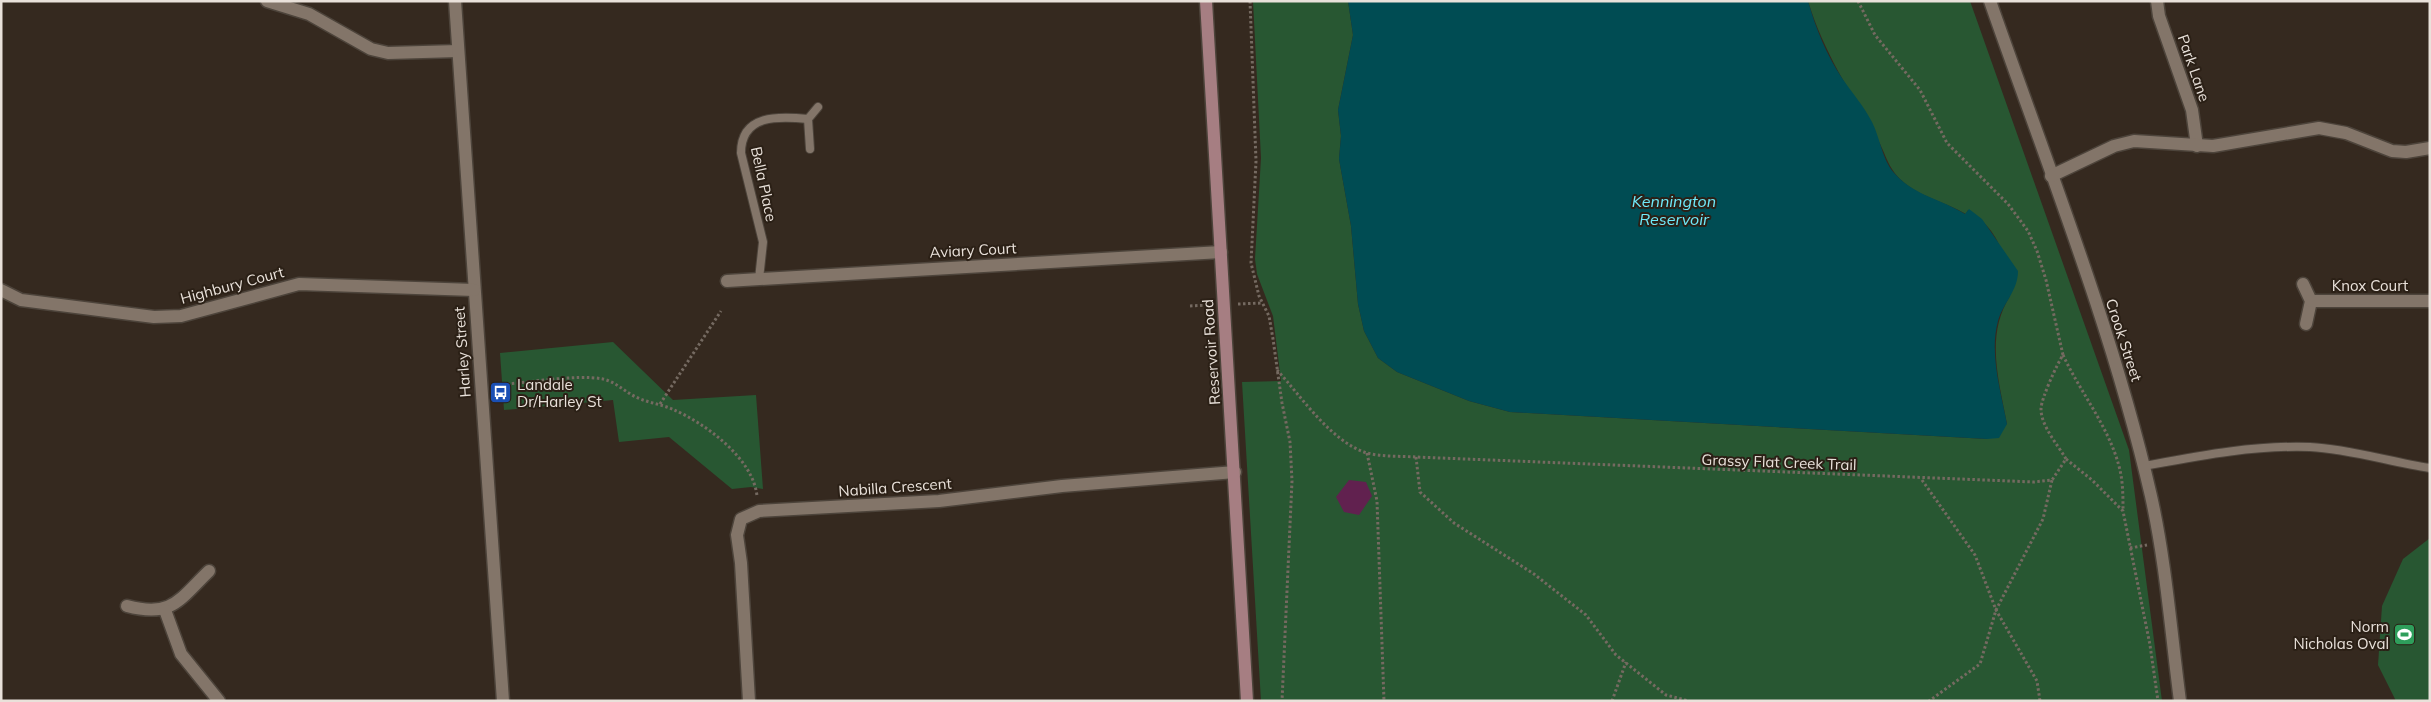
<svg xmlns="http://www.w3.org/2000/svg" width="2431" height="702" viewBox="0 0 2431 702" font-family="Mulish,sans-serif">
<rect width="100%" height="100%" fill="#35291f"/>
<g fill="#285732">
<path d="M 1253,1 L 1348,1 L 1353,35 L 1338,110 L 1341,136 L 1339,159 L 1351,226 L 1358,304 L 1364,331 L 1378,358 L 1397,372 L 1469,401 L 1510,412 L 1987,439 L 2007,424 C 1999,381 1985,336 2010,296 C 2005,258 2003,233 1968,210 L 1966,214 C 1948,203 1924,198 1907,185 C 1887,169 1888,158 1877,138 C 1850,91 1824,53 1808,1 L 1970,1 L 2129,450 L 2162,701 L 1261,701 L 1242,382 L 1281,381 L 1273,316 L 1257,274 L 1255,259 L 1261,158 Z"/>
<path d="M 613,342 L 673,400 L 756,395 L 763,489 L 751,487 L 732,489 L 669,437 L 619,442 L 613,400 L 504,410 L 500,353 Z"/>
<path d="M 2430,538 L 2430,701 L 2396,701 L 2378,665 L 2382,606 L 2403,559 Z"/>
</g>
<path fill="#004c53" d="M 1348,1 L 1808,1 C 1816,29 1826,54 1842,78 C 1852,93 1864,106 1872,122 C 1881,140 1882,161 1896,175 C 1914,195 1943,200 1965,214 L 1969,209 L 1982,219 L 2018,271 C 2018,291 2003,303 1998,321 C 1989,353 2001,392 2007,424 L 1999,438 L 1987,439 L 1510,412 L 1469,401 L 1397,372 L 1378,358 L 1364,331 L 1358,304 L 1351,226 L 1339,159 L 1341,136 L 1338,110 L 1353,35 Z"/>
<path fill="#61214f" d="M 1349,480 L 1366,482 L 1372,496 L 1359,515 L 1344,512 L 1336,497 Z"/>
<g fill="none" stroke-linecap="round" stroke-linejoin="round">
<defs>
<g id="lane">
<path d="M 810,149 L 808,119 L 818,107"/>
<path d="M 759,279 L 763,242 L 741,153 C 741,114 779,116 808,119"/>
<path d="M 2144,466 C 2198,456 2254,445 2310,447 C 2350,449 2390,462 2430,468"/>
</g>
<g id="street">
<path d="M 267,1 L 309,14 L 371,49 L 388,53 L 458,51"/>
<path d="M 455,1 L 503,701"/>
<path d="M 1990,1 C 2047,164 2112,327 2151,496 C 2166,563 2171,633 2180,701"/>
<path d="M 2157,1 L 2159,16 L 2192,110 L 2197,146"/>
<path d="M 2051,176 L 2114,146 L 2134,141 L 2213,146 L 2319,128 L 2346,133 L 2392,151 L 2406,152 L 2430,148"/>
<path d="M 727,281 L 1221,252"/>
<path d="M 2303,284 L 2311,301 L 2306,324"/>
<path d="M 1,290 L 21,300 L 154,317 L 181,316 L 299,284 L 474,290"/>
<path d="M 2311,301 L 2430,301"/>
<path d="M 127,606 C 172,618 179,600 209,571"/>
<path d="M 165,610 L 181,654 L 219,701"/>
<path d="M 749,701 L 741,563 L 737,535 L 741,519 L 759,511 L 939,501 L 1062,486 L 1235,472"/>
</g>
<path id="secondary" d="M 1206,1 L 1247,701"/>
</defs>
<use href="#lane" stroke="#4d443b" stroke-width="10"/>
<use href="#street" stroke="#4d443b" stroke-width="15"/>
<use href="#secondary" stroke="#4d443b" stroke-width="15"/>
<g stroke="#756a61" stroke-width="3" stroke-dasharray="2.5 2.5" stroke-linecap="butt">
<path d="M 1250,1 L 1256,161 L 1251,263 L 1259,296 L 1269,316 L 1273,339 L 1282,403 L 1290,442 L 1292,481 L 1282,701"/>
<path d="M 1858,1 L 1875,35 L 1920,90 L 1947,143 L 2008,204 L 2028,231 L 2037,251 L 2046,280 L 2063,355 C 2057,364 2041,399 2041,409 C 2041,426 2058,445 2066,459 L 2052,480"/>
<path d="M 1238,304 L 1262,303"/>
<path d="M 1190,306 L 1209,305"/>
<path d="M 2063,355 C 2081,394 2113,432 2121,475 C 2123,487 2123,499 2123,510"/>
<path d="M 1277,370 C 1301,396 1331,442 1367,453 C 1382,457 1401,456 1416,457 L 2034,482 L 2052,480 L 2043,519 L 1996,610 L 1980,664 L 1929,701"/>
<path d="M 497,385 C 525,383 577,374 603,379 C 616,382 625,392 636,397 C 648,403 661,404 672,409 C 705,423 753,458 757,496"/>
<path d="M 660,404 L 721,311"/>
<path d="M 1367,453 L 1377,501 L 1384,701"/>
<path d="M 1416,457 L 1420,492 L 1454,523 L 1534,574 L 1586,615 L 1616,655 L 1666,695 L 1689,701"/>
<path d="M 2066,459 L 2092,480 L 2123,511 L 2150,645 L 2158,701"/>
<path d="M 1922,480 L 1975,555 L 1996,610 L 2037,681 L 2040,701"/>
<path d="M 2130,548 L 2147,545"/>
<path d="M 1612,701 L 1626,662"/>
</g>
<use href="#lane" stroke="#837569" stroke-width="8"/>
<use href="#street" stroke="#837569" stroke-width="12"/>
<use href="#secondary" stroke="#a67e82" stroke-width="12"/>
</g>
<defs>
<symbol id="bus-square" viewBox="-11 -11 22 22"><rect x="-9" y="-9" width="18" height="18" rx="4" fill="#1a4fb4" stroke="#2b2016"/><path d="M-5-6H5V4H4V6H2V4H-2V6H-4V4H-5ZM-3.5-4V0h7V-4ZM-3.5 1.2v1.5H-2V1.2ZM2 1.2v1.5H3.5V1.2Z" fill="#fff"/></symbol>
<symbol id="stadium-square" viewBox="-11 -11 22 22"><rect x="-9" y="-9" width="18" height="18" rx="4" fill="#2e9e5b" stroke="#2b2016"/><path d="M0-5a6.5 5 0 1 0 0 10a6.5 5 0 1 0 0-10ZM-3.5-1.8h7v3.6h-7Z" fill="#fff"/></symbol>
</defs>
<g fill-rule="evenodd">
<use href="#bus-square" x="488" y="380" width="25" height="25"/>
<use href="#stadium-square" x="2392" y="622" width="25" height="25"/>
</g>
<g text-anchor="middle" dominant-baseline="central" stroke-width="4" stroke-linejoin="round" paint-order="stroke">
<g font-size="15" fill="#e9e1da" stroke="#2b2016">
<text transform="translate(2194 68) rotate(71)">Park Lane</text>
<text transform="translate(764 184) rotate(78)">Bella Place</text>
<text transform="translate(973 250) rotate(-3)">Aviary Court</text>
<text transform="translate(232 285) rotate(-15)">Highbury Court</text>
<text x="2370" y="285">Knox Court</text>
<text transform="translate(2124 340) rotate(72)">Crook Street</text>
<text transform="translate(462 352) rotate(-94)">Harley Street</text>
<text transform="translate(1211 352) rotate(-94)">Reservoir Road</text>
<text transform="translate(1779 462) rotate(2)">Grassy Flat Creek Trail</text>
<text transform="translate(895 487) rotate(-4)">Nabilla Crescent</text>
</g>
<g font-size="15" fill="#e9e1da" stroke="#2b2016" text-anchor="start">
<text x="517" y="384">Landale<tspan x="517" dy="17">Dr/Harley St</tspan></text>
<text x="2389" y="626" text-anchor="end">Norm<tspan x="2389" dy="17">Nicholas Oval</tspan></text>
</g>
<g font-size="16" font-style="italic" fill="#6feafa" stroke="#2b2016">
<text x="1674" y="201">Kennington<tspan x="1674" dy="18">Reservoir</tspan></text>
</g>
</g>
<rect width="2431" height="702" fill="none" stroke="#e9e1da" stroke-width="5"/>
</svg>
